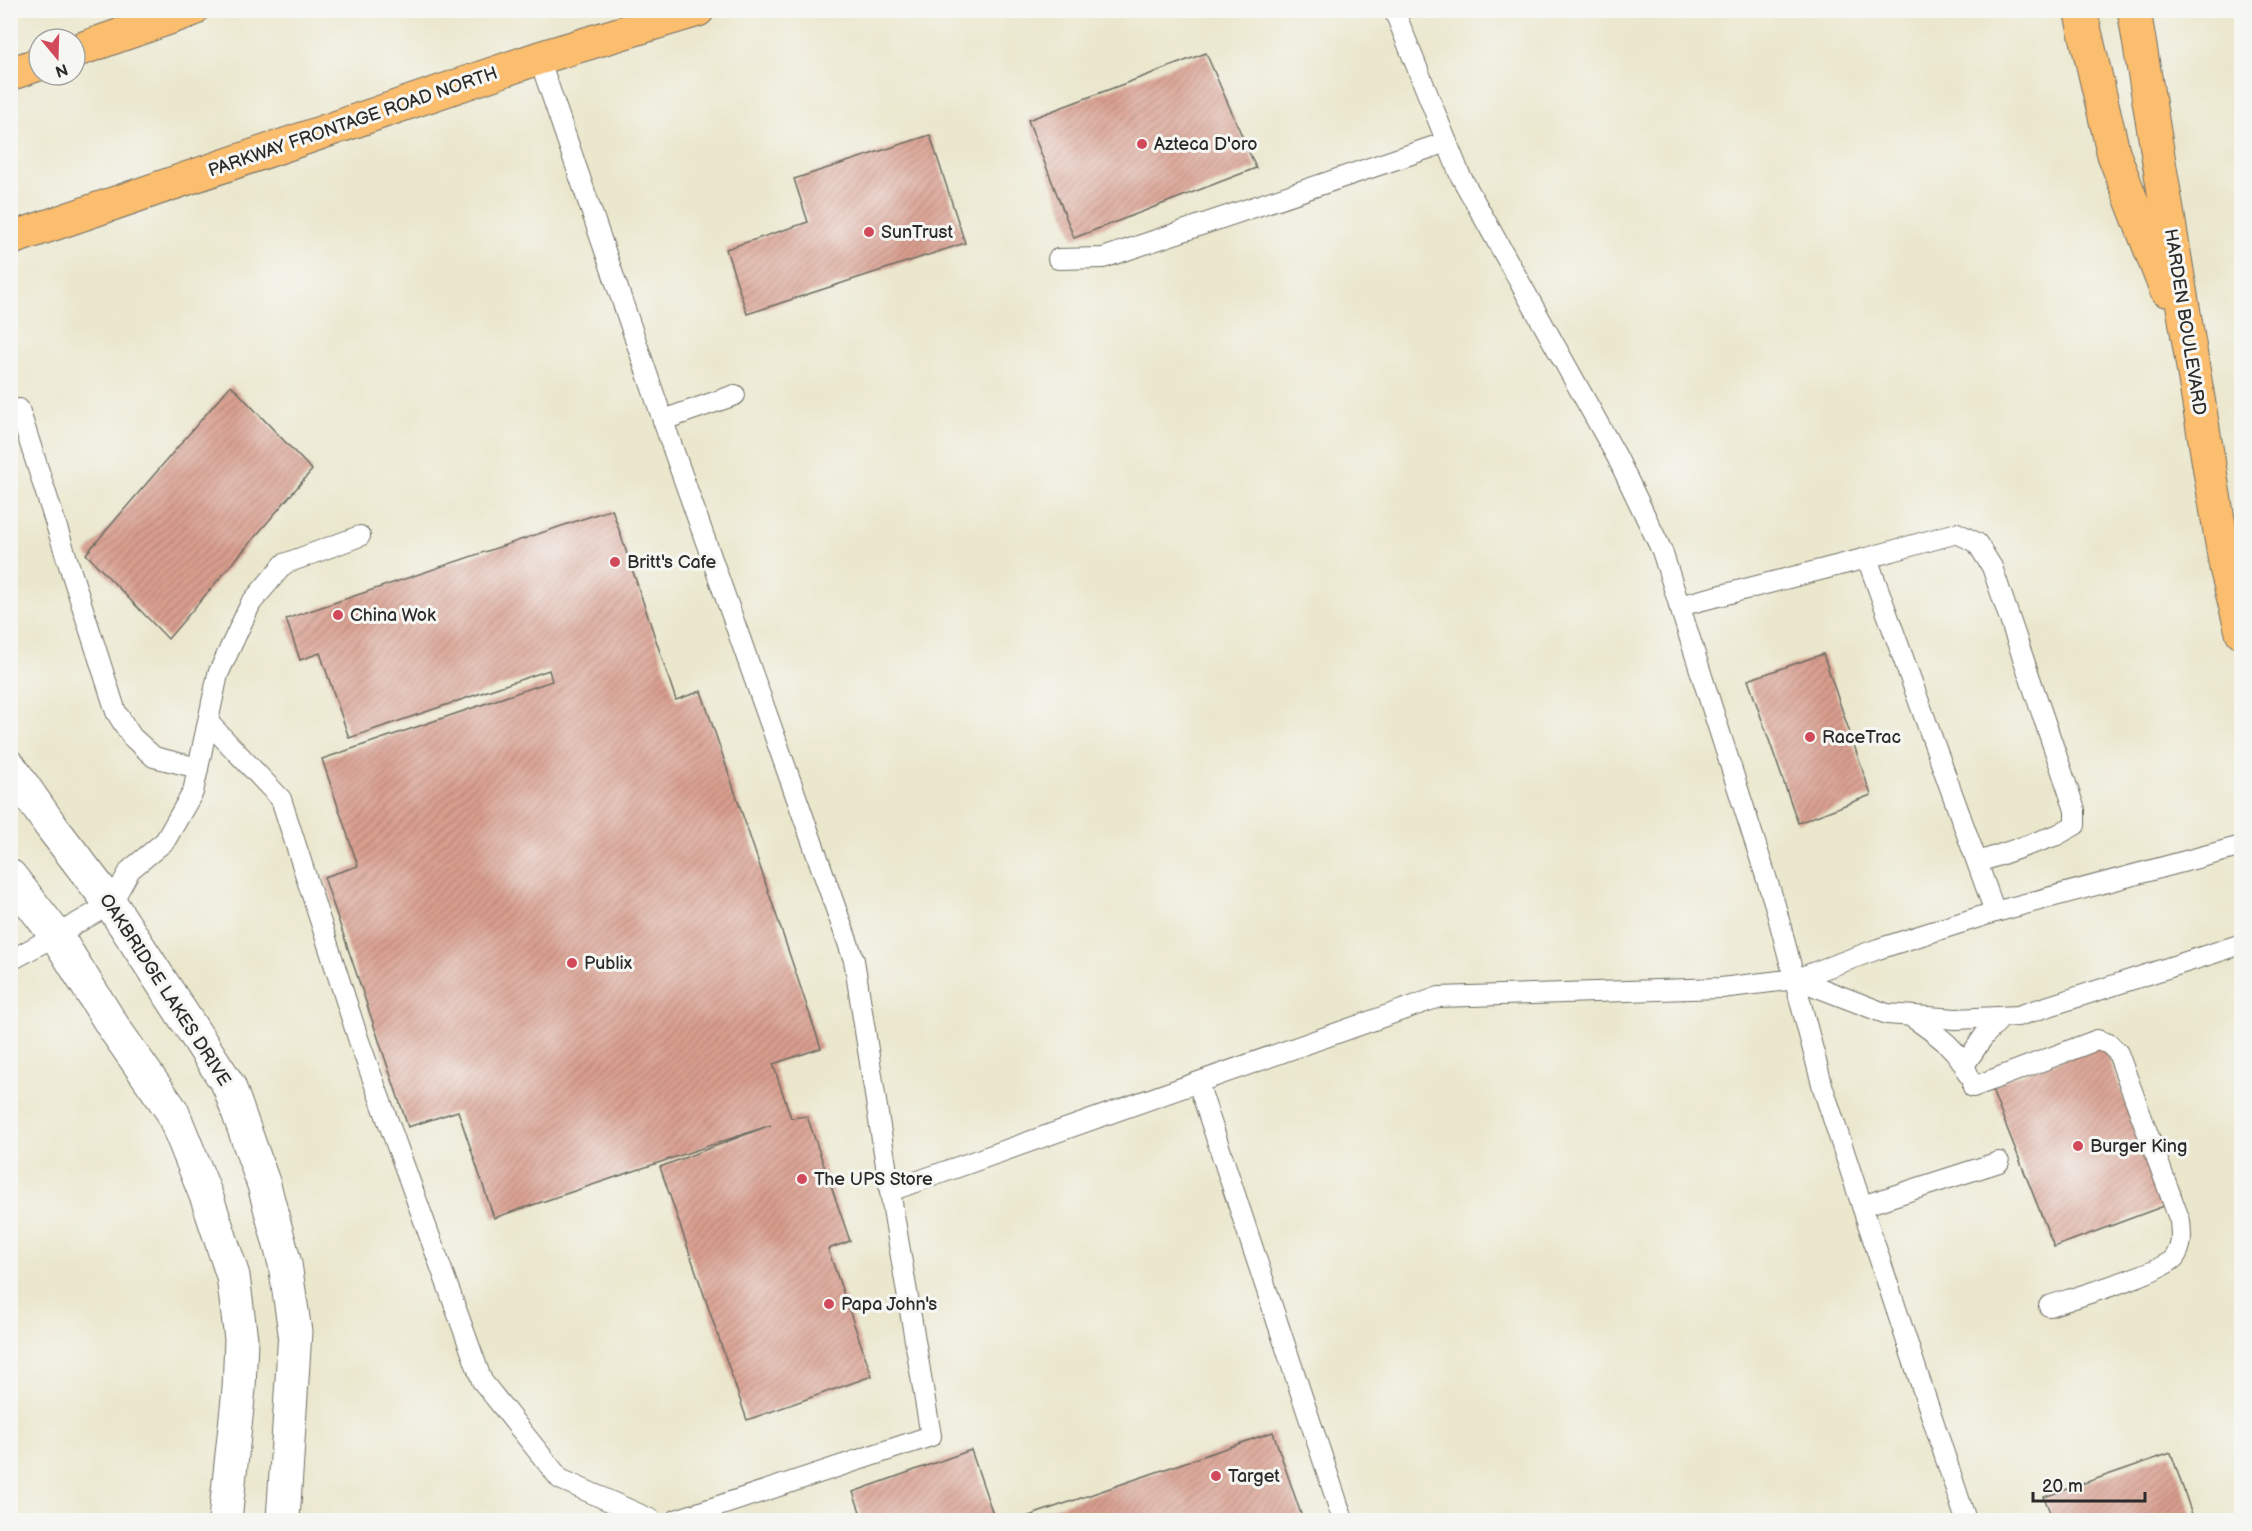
<svg xmlns="http://www.w3.org/2000/svg" width="2252" height="1531" viewBox="0 0 2252 1531" font-family="'Balsamiq Sans',sans-serif">
<defs>
<pattern id="building-hatch" width="6" height="6" patternUnits="userSpaceOnUse" patternTransform="scale(1.5)"><rect width="6" height="6" fill="#d99e8e"/><path d="M-1 1l2-2M0 6l6-6M5 7l2-2" fill="none" stroke="#b08174"/></pattern>
</defs>
<rect width="100%" height="100%" fill="#f6f6f2"/>
<filter id="ink" filterUnits="userSpaceOnUse"><feTurbulence type="fractalNoise" baseFrequency=".0167" numOctaves="2"/><feDisplacementMap in="SourceGraphic" scale="12" xChannelSelector="R" yChannelSelector="G"/><feConvolveMatrix kernelMatrix="1 2 1 2 8 2 1 2 1" color-interpolation-filters="sRGB"/></filter>
<filter id="wash" filterUnits="userSpaceOnUse"><feTurbulence type="fractalNoise" baseFrequency=".008" numOctaves="4" result="noise"/><feDisplacementMap in="SourceGraphic" scale="24" xChannelSelector="R" yChannelSelector="G"/><feGaussianBlur stdDeviation="1.35" result="paint"/><feColorMatrix in="noise" values="0 0 0 0 0 0 0 0 0 0 0 0 0 0 0 0 0 1.4 0 .05"/><feComposite in="paint" operator="in"/></filter>
<g filter="url(#wash)">
<rect width="100%" height="100%" fill="#ebe7cd"/>
<g id="blocks">
<g fill="url(#building-hatch)">
<path d="M 1206,53 L 1256,168 L 1074,238 L 1028,120 Z"/>
<path d="M 930,135 L 965,243 L 747,314 L 726,249 L 808,222 L 794,179 Z"/>
<path d="M 231,385 L 312,470 L 168,639 L 86,554 Z"/>
<path d="M 612,509 L 676,700 L 701,691 L 821,1048 L 773,1064 L 791,1118 L 807,1116 L 850,1241 L 828,1249 L 872,1376 L 747,1420 L 660,1167 L 771,1125 L 494,1218 L 458,1111 L 408,1127 L 324,877 L 358,866 L 322,759 L 552,681 L 549,670 L 349,738 L 320,653 L 300,660 L 286,619 Z"/>
<path d="M 1823,654 L 1871,795 L 1798,823 L 1748,680 Z"/>
<path d="M 2104,1044 L 2164,1206 L 2054,1247 L 1990,1085 Z"/>
<path d="M 1273,1432 L 1303,1520 L 1017,1520 Z"/>
<path d="M 971,1450 L 995,1520 L 863,1520 L 853,1492 Z"/>
<path d="M 2171,1453 L 2194,1520 L 2053,1520 L 2044,1497 Z"/>
</g>
</g>
</g>
<g filter="url(#ink)">
<use href="#blocks" fill-opacity="0" stroke="#6e6d64" stroke-width="1.5"/>
<g fill="none" stroke-linecap="round" stroke-linejoin="round">
<defs>
<g id="lane">
<path d="M 1394,10 L 1460,175 L 1617,457 L 1662,551 L 1775,905 L 1823,1088 L 1966,1520"/>
<path d="M 539,58 L 668,435 L 854,960 L 890,1191"/>
<path d="M 1058,259 L 1103,258 L 1447,142"/>
<path d="M 19,409 L 116,712 L 132,737 L 154,757 L 198,768"/>
<path d="M 663,420 L 735,395"/>
<path d="M 1867,558 L 1957,533 L 1977,543 L 1992,567 L 2075,810 L 2075,825 L 2057,835 L 1979,862"/>
<path d="M 1679,606 L 1867,558 L 1995,912"/>
<path d="M 208,722 L 281,799 L 359,1041 L 482,1381 L 560,1479 L 652,1520"/>
<path d="M 10,961 L 111,904 L 130,870 L 165,841 L 193,792 L 218,674 L 251,603 L 284,564 L 360,536"/>
<path d="M 1796,979 L 1887,1014 L 1956,1019 L 2018,1016 L 2242,944"/>
<path d="M 1912,1017 C 1933,1032 1959,1048 1968,1074"/>
<path d="M 1965,1064 L 1984,1036 L 2002,1017"/>
<path d="M 1198,1083 L 1343,1520"/>
<path d="M 1973,1087 L 2097,1040 L 2109,1044 L 2118,1053 L 2180,1221 C 2181,1234 2183,1245 2175,1257 C 2166,1271 2070,1299 2049,1306"/>
<path d="M 1862,1206 L 1999,1162"/>
<path d="M 676,1520 L 931,1436 L 890,1191 L 1439,997 L 1721,988 L 1796,979 L 1878,949 L 1995,912 L 2242,846"/>
</g>
<g id="street">
<path d="M 10,767 L 51,826 L 111,904 L 229,1086 L 264,1185 L 285,1264 L 295,1332 L 283,1520"/>
<path d="M 10,876 L 56,935 L 114,1028 L 172,1111 L 207,1198 L 233,1276 L 241,1339 L 239,1389 L 225,1520"/>
</g>
<g id="primary">
<path d="M 2080,10 L 2114,155 L 2166,290"/>
<path d="M 2134,10 L 2226,568 L 2242,632"/>
<path d="M 10,239 L 539,58 L 698,10"/>
</g>
<g id="highway">
<path d="M 75,51 L 192,10"/>
<path d="M 10,74 L 39,64"/>
</g>
</defs>
<use href="#lane" stroke="#6e6d64" stroke-width="22"/>
<use href="#street" stroke="#6e6d64" stroke-width="35"/>
<use href="#primary" stroke="#6e6d64" stroke-width="35"/>
<use href="#highway" stroke="#6e6d64" stroke-width="35"/>
<use href="#lane" stroke="#fff" stroke-width="20"/>
<use href="#street" stroke="#fff" stroke-width="33"/>
<use href="#primary" stroke="#fbbd6e" stroke-width="33"/>
<use href="#highway" stroke="#fbbd6e" stroke-width="33"/>
</g>
</g>
<g fill="#d1495b" stroke="#f6f6f2" stroke-width="2">
<circle cx="1142" cy="144" r="6"/>
<circle cx="869" cy="232" r="6"/>
<circle cx="615" cy="562" r="6"/>
<circle cx="338" cy="615" r="6"/>
<circle cx="1810" cy="737" r="6"/>
<circle cx="572" cy="963" r="6"/>
<circle cx="2078" cy="1146" r="6"/>
<circle cx="802" cy="1179" r="6"/>
<circle cx="829" cy="1304" r="6"/>
<circle cx="1216" cy="1476" r="6"/>
</g>
<g text-anchor="middle" dominant-baseline="central" stroke-width="6" stroke-linejoin="round" paint-order="stroke">
<g font-size="18" fill="#2b2b2b" stroke="#f6f6f2">
<text transform="translate(353 122) rotate(-19)">PARKWAY FRONTAGE ROAD NORTH</text>
<text transform="translate(2185 322) rotate(81)">HARDEN BOULEVARD</text>
<text transform="translate(165 990) rotate(57)">OAKBRIDGE LAKES DRIVE</text>
</g>
<g font-size="18" fill="#2b2b2b" stroke="#f6f6f2" text-anchor="start">
<text x="1154" y="144">Azteca D'oro</text>
<text x="881" y="232">SunTrust</text>
<text x="627" y="562">Britt's Cafe</text>
<text x="350" y="615">China Wok</text>
<text x="1822" y="737">RaceTrac</text>
<text x="584" y="963">Publix</text>
<text x="2090" y="1146">Burger King</text>
<text x="814" y="1179">The UPS Store</text>
<text x="841" y="1304">Papa John's</text>
<text x="1228" y="1476">Target</text>
</g>
</g>
<rect width="2252" height="1531" fill="none" stroke="#f6f6f2" stroke-width="36"/>
<g transform="translate(57 57) rotate(161)"><circle r="28" fill="#f6f6f2" stroke="#a5a5a2" stroke-width="1.5"/>
<path d="M0-4.5L10 22L0 15L-10 22Z" fill="#d1495b"/>
<text y="-9" font-size="16" font-weight="bold" text-anchor="middle" fill="#2b2b2b">N</text>
</g>
<path d="M2033 1492v9h112v-9" fill="none" stroke="#2b2b2b" stroke-width="3"/>
<text x="2042" y="1492" font-size="18" fill="#2b2b2b" stroke="#f6f6f2" stroke-width="4.5" paint-order="stroke">20 m</text>
</svg>
